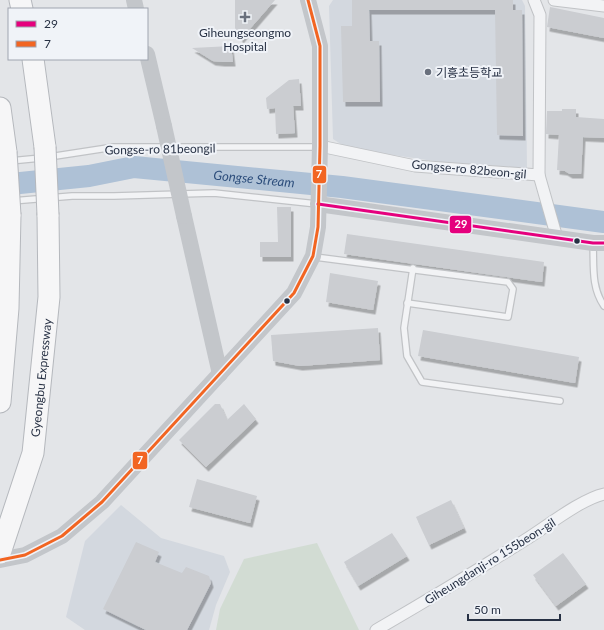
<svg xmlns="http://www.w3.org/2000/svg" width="604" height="630" viewBox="0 0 604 630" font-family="Lato,'Noto Sans KR',sans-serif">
<defs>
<filter id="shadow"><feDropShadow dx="2.5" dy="4.5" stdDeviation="0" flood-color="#0004"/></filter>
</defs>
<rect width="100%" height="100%" fill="#e3e5e8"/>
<g fill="#d3d8df">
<path d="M 333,0 L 522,0 L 525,6 L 527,168 L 440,162 L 347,148 L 333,139 L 329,6 Z"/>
<path d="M 121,505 L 161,538 L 224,556 L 230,572 L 216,605 L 209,630 L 85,630 L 66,617 L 85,541 Z"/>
</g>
<path fill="#d2dcd3" d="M 317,543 L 359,630 L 216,630 L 220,609 L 244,559 Z"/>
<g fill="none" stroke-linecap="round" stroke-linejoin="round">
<path stroke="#aec1d6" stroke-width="22" id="s1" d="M 0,185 L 89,176 L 134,167 L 342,187 L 604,222"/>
</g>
<g fill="#cbcdd1" filter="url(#shadow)">
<path d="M 235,0 L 275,0 L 241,39 L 235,28 Z"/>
<path d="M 352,0 L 513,0 L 513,10 L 522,10 L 523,136 L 497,135 L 495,10 L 369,10 L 370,41 L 379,41 L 380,102 L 343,102 L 341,26 L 352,26 Z"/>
<path d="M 550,7 L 604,18 L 604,38 L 547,27 Z"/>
<path d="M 231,46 L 233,62 L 222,62 L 213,61 L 192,48 Z"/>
<path d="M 299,79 L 301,106 L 293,106 L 295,133 L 276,134 L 275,108 L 267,109 L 266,98 L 289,80 Z"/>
<path d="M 562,109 L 576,109 L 576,117 L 604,119 L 604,138 L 583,137 L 581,174 L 570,174 L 565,171 L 557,170 L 559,135 L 546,134 L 547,111 L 562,111 Z"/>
<path d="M 277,207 L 291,207 L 291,257 L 260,257 L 260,242 L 278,242 Z"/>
<path d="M 347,234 L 544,262 L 542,282 L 344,254 Z"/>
<path d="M 330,273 L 378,281 L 373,310 L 326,302 Z"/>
<path d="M 378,328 L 380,360 L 300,366 L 273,361 L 271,335 Z"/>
<path d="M 423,330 L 579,357 L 575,383 L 418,356 Z"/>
<path d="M 215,404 L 220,404 L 227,420 L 244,404 L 256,419 L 206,467 L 179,440 Z"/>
<path d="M 197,479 L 257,496 L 250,523 L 189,507 Z"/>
<path d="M 451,500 L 464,528 L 429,545 L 416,517 Z"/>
<path d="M 392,533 L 407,556 L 358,586 L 344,562 Z"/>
<path d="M 136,542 L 159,552 L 155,562 L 182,573 L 186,567 L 209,576 L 211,583 L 187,630 L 146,630 L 103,609 Z"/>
<path d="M 563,553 L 586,584 L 556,606 L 533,575 Z"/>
</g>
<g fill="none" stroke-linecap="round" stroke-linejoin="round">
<defs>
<g id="lane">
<path d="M 49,157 L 114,147 L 318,147"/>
<path d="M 10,161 L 41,158"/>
<path d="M 12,201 L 72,196 L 114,196 L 214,193 L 317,204"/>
<path d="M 593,243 C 594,266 591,287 604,306"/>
<path d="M 315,257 L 508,282 L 513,289 L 508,317 L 407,303"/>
<path d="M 413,268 L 404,328 L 407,356 L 422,382 L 560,401"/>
</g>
<g id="street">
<path d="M 554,0 L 604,6"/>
<path d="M 320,146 L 415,166 L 539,175 L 540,15 L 534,0"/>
<path d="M 539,175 L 557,238"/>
<path d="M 376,630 C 426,601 476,571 525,540 C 546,527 581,499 604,494"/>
</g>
<g id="highway">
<path d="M 20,0 L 22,9"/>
<path d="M 33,59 L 45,147"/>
<path d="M 0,108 L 6,152"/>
<path d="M 0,402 L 8,308 L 10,215"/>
<path id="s2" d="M 0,553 L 33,453 L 49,297 L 48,215"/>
</g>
</defs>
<use href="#lane" stroke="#c1c3c6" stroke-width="8"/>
<use href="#street" stroke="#c1c3c6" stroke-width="13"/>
<use href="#highway" stroke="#b5b8bd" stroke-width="23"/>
<use href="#lane" stroke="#f2f3f5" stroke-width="5.5"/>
<use href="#street" stroke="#f2f3f5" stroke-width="11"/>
<g stroke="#c3c6ca" stroke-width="16">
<path d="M 134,0 L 136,9"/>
<path d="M 147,54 L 164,126"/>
<path d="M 318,204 L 593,243 L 604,243"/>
<path d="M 184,216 L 220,374"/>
<path d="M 0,560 L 25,555 L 62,536 L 102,502 L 294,293 L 313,256 L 318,227 L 320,146 L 320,46 L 308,0"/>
</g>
<use href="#highway" stroke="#f6f6f7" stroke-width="21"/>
<defs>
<g id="highway-bridge">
<path d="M 45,147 L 48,215"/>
<path d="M 6,152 L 10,215"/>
</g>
</defs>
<use href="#highway-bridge" stroke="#b5b8bd" stroke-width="23" stroke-linecap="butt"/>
<path stroke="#c3c6ca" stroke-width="16" d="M 164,126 L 184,216"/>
<use href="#highway-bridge" stroke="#f6f6f7" stroke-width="21"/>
<defs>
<path id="bus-1" d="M 318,204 L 593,243 L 604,243"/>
<path id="bus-2" d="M 0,560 L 25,555 L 62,536 L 102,502 L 294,293 L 313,256 L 318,227 L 320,146 L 320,46 L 308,0"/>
</defs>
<use href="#bus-1" stroke="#f0f3f8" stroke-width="6"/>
<use href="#bus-2" stroke="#f0f3f8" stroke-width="6"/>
<use href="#bus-1" stroke="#e5007d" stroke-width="3"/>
<use href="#bus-2" stroke="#f26522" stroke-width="3"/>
</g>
<g fill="#69707d" stroke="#f0f3f8" stroke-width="1.5">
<path d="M243 11h4v4h4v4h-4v4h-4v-4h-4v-4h4z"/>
<circle cx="428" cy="72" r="4"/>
</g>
<g fill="#273144" stroke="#f0f3f8" stroke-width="1.5">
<circle cx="577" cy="241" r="3.5"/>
<circle cx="287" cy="301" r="3.5"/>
</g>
<g text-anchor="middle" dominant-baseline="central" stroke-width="4" stroke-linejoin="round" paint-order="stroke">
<g font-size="12" fill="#273144" stroke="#f0f3f8">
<text x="245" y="32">Giheungseongmo<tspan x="245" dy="14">Hospital</tspan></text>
<text x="436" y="72" text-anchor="start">기흥초등학교</text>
</g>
<g font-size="12" fill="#273144" stroke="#f0f3f8">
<text transform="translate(160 149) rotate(-1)">Gongse-ro 81beongil</text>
<text transform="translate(469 169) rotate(5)">Gongse-ro 82beon-gil</text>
<text stroke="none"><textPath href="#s2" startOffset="181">Gyeongbu Expressway</textPath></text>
<text transform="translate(490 561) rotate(-32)">Giheungdanji-ro 155beon-gil</text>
</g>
<g font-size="13" font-style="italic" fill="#2d4e7c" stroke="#f0f3f8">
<text stroke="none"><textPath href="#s1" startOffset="256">Gongse Stream</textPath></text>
</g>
</g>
<g stroke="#f0f3f8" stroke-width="1.5">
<rect x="312" y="165" width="15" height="19" rx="4" fill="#f26522"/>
<rect x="449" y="215" width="23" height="19" rx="4" fill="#e5007d"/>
<rect x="132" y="451" width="16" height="19" rx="4" fill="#f26522"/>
</g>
<g font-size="11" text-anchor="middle" font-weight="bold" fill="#fff">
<text x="319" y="178">7</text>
<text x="461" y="228">29</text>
<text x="140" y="464">7</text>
</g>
<rect x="8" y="8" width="140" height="52" fill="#f0f3f8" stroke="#a0a5b0"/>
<rect x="16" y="21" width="20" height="6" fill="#e5007d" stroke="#a0a5b0"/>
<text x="44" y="28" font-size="12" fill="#273144">29</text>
<rect x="16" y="41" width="20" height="6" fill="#f26522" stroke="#a0a5b0"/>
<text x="44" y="48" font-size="12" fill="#273144">7</text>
<path d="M468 614v6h92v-6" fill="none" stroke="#273144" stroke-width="2"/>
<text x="474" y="614" font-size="12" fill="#273144" stroke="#f0f3f8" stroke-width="3" paint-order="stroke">50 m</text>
</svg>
